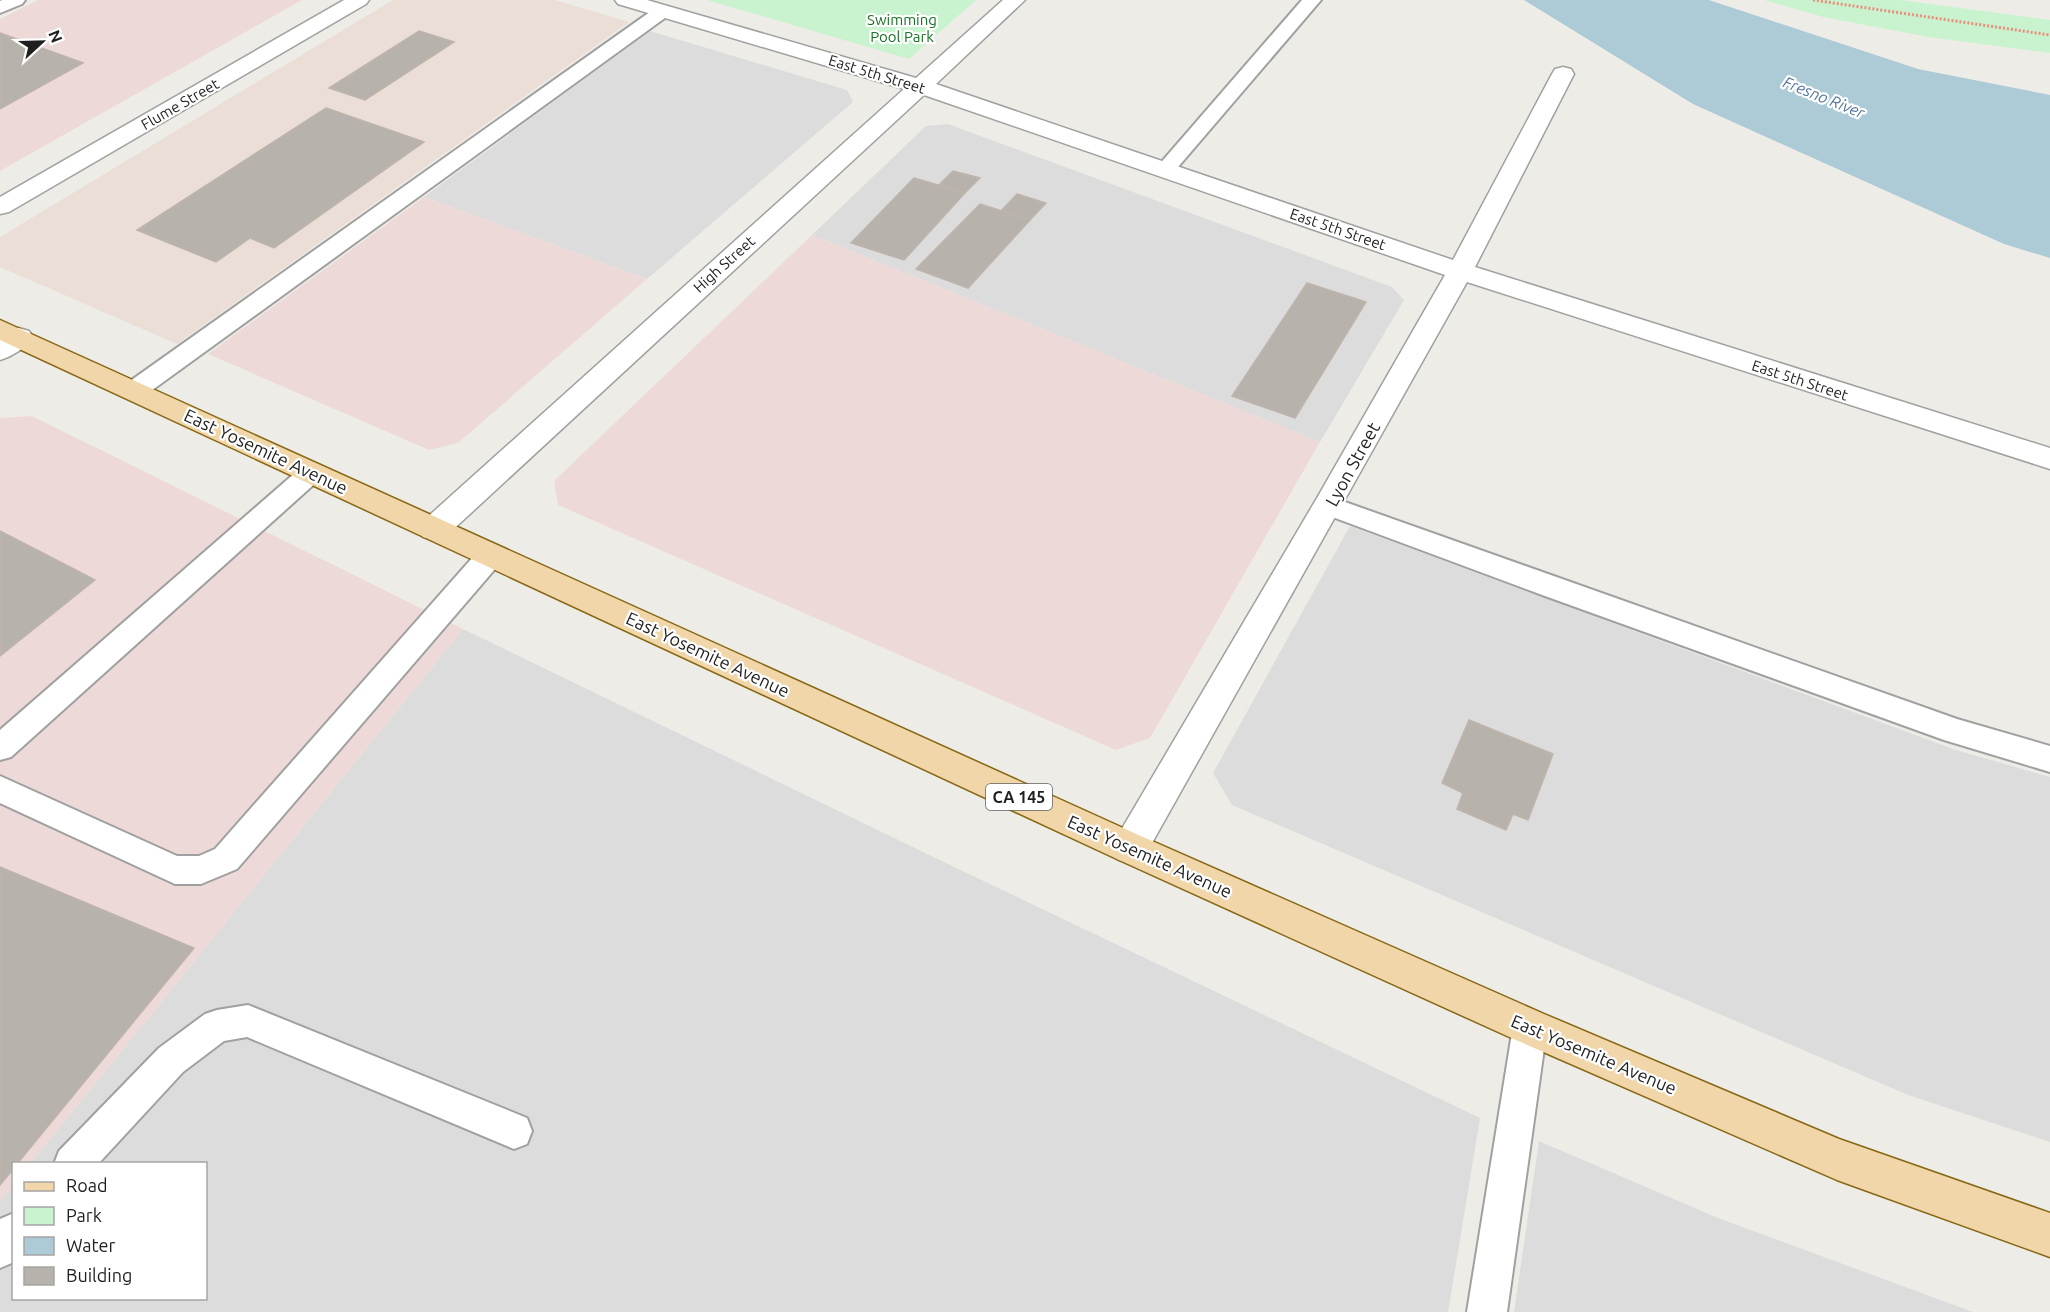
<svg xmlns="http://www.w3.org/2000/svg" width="2050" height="1312" viewBox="0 0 2050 1312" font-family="Ubuntu,sans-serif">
<rect width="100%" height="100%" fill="#eeece6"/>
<g fill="#dddcdc">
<path d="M 650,31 L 847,90 L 853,102 L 647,279 L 424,197 Z"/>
<path d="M 948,124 L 1392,287 L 1404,300 L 1320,442 L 812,235 L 926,126 Z"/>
<path d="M 1350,526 L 1953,749 L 2050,777 L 2050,1142 L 1908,1095 L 1232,805 L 1213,773 Z"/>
<path d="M 463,629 L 948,864 L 1480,1118 L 1448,1312 L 0,1312 L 0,1202 L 13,1185 L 14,1298 L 206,1298 L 206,1164 L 31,1163 Z"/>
<path d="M 1539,1141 L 1718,1218 L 1973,1312 L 1514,1312 Z"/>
</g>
<g fill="#eddad8">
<path d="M 38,0 L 302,0 L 0,171 L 0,19 Z"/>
<path d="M 424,197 L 647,279 L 458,443 L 429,450 L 208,354 Z"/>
<path d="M 812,235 L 1320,442 L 1150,738 L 1116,750 L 558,505 L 554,481 Z"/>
<path d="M 32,416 L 463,629 L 31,1163 L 14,1164 L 13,1185 L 0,1202 L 0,418 Z"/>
</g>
<path fill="#eaded7" d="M 393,0 L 555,0 L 629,22 L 177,344 L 0,267 L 0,237 Z"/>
<g fill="#c9f3cf">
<path d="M 707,0 L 976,0 L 909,59 Z"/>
<path d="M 1764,0 L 1900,0 L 2050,20 L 2050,53 L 1928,37 L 1823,17 Z"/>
</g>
<path fill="#accbd7" d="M 1524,0 L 1709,0 L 1918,69 L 2050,95 L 2050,258 L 2004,244 L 1693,104 Z"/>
<g fill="#b7b2ac" stroke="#beb4ab" stroke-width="1.5">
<path d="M 419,31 L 454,42 L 365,100 L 329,88 Z"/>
<path d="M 0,33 L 83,63 L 0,109 Z"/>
<path d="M 326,108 L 424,142 L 274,248 L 250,238 L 216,262 L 137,230 Z"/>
<path d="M 953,171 L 980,178 L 965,193 L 939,185 Z"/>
<path d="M 914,178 L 965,193 L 904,260 L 851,243 Z"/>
<path d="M 1017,194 L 1046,203 L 1030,220 L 1001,211 Z"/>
<path d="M 980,204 L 1030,220 L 968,288 L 916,269 Z"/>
<path d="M 1307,283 L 1366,302 L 1295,418 L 1232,396 Z"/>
<path d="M 0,531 L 95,580 L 0,656 Z"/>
<path d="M 1469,720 L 1553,754 L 1528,820 L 1513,814 L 1506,830 L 1457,809 L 1463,793 L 1442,783 Z"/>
<path d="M 0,867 L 194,948 L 17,1164 L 14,1164 L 14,1168 L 0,1185 Z"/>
</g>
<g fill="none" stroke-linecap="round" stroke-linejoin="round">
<defs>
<g id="service">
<path d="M 2,0 L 25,0 L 22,4 L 0,13 L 0,1 Z"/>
<path d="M 1302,0 L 1321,0 L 1172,174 L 1165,176 L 1158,174 L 1155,170 L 1158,166 Z"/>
<path d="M 663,6 L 669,7 L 672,11 L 669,15 L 144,396 L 135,398 L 126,396 L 123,390 L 126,384 L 657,7 Z"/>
<path d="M 312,463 L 321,466 L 325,472 L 321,478 L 11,757 L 0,760 L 0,730 L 303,466 Z"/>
<path d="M 1328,496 L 1957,719 L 2050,746 L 2050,772 L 1944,740 L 1545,596 L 1319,512 L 1315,505 L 1319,498 Z"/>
<path d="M 491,545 L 501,548 L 504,555 L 501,562 L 237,869 L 201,884 L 175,884 L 0,803 L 0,776 L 177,856 L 199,856 L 215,849 L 481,548 Z"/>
<path d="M 248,1005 L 527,1118 L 532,1131 L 527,1144 L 514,1149 L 247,1037 L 224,1041 L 183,1072 L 98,1164 L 54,1164 L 59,1151 L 159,1048 L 205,1014 L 217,1010 Z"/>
<path d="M 1530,1011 L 1542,1015 L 1547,1027 L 1507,1312 L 1467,1312 L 1513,1027 L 1518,1015 Z"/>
<path d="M 14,1213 L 14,1262 L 0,1268 L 0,1219 Z"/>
</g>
<g id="minor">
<path d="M 344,0 L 369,0 L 366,4 L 9,212 L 0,214 L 0,197 Z"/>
<path d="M 615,0 L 647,0 L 916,78 L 1003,0 L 1025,0 L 936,84 L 1453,260 L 1552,74 L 1555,69 L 1563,67 L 1571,69 L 1574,74 L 1475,267 L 2050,448 L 2050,469 L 1467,282 L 1143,859 L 1130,864 L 1117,859 L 1112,848 L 1117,837 L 1317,498 L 1445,275 L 924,95 L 445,537 L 434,540 L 423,537 L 419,529 L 423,521 L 904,89 L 618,4 Z"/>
<path d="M 19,328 L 29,331 L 33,337 C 25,348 13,356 0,360 L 0,338 L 9,331 Z"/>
</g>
<path id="primary" d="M 0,320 L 1143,837 L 1544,1014 L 1839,1139 L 2050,1213 L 2050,1257 L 1837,1180 L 1516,1040 L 1117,859 L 0,340 Z"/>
</defs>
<use href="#service" stroke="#a0a0a0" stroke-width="4"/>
<use href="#minor" stroke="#a0a0a0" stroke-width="3"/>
<use href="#primary" stroke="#876713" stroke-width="3"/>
<path stroke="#e98e7d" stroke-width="3" stroke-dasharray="2 2" stroke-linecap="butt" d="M 1813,0 L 2050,35"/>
<use href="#service" fill="#fff" fill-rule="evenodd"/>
<use href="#minor" fill="#fff" fill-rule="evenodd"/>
<use href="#primary" fill="#f0d6a9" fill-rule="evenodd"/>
</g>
<g text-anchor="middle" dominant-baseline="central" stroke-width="4.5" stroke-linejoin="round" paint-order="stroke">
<g font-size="15" fill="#197025" stroke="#fff">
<text x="902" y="19">Swimming<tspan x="902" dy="17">Pool Park</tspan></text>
</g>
<g font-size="15" fill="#1f1f1f" stroke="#fff">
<text transform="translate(877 74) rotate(17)">East 5th Street</text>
<text transform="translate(180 104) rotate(-30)">Flume Street</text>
<text transform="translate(1338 229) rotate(19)">East 5th Street</text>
<text transform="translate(724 264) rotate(-42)">High Street</text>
<text transform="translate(1800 380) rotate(18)">East 5th Street</text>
</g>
<g font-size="16" font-style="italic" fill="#54749c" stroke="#fff">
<text transform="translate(1824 97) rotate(22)">Fresno River</text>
</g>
<rect fill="#fff" stroke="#626262" stroke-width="1.5" x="986" y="784" width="66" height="26" rx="4.5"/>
<g font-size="16" font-weight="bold" fill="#1f1f1f">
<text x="1019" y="797">CA 145</text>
</g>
<g font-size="18" fill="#1f1f1f" stroke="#fff">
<text transform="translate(266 451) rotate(25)">East Yosemite Avenue</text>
<text transform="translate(1352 464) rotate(-61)">Lyon Street</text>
<text transform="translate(708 654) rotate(25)">East Yosemite Avenue</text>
<text transform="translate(1150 856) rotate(24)">East Yosemite Avenue</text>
<text transform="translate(1594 1054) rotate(23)">East Yosemite Avenue</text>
</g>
</g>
<rect x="12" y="1162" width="195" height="138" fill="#ffffff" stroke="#a5a5a5" stroke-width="1.5"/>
<rect x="24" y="1182" width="30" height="9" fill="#f0d6a9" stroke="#a5a5a5" stroke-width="1.5"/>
<text x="66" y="1192" font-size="18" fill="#1f1f1f">Road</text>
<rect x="24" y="1207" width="30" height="18" fill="#c9f3cf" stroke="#a5a5a5" stroke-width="1.5"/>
<text x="66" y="1222" font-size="18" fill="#1f1f1f">Park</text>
<rect x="24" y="1237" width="30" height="18" fill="#accbd7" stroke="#a5a5a5" stroke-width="1.5"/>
<text x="66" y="1252" font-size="18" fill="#1f1f1f">Water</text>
<rect x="24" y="1267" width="30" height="18" fill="#b7b2ac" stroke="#a5a5a5" stroke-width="1.5"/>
<text x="66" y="1282" font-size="18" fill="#1f1f1f">Building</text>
<g transform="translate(42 42) rotate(68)" stroke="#ffffff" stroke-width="4.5" paint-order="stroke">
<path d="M0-4.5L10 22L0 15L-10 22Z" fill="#1f1f1f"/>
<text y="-9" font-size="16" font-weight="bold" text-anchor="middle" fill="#1f1f1f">N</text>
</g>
</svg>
